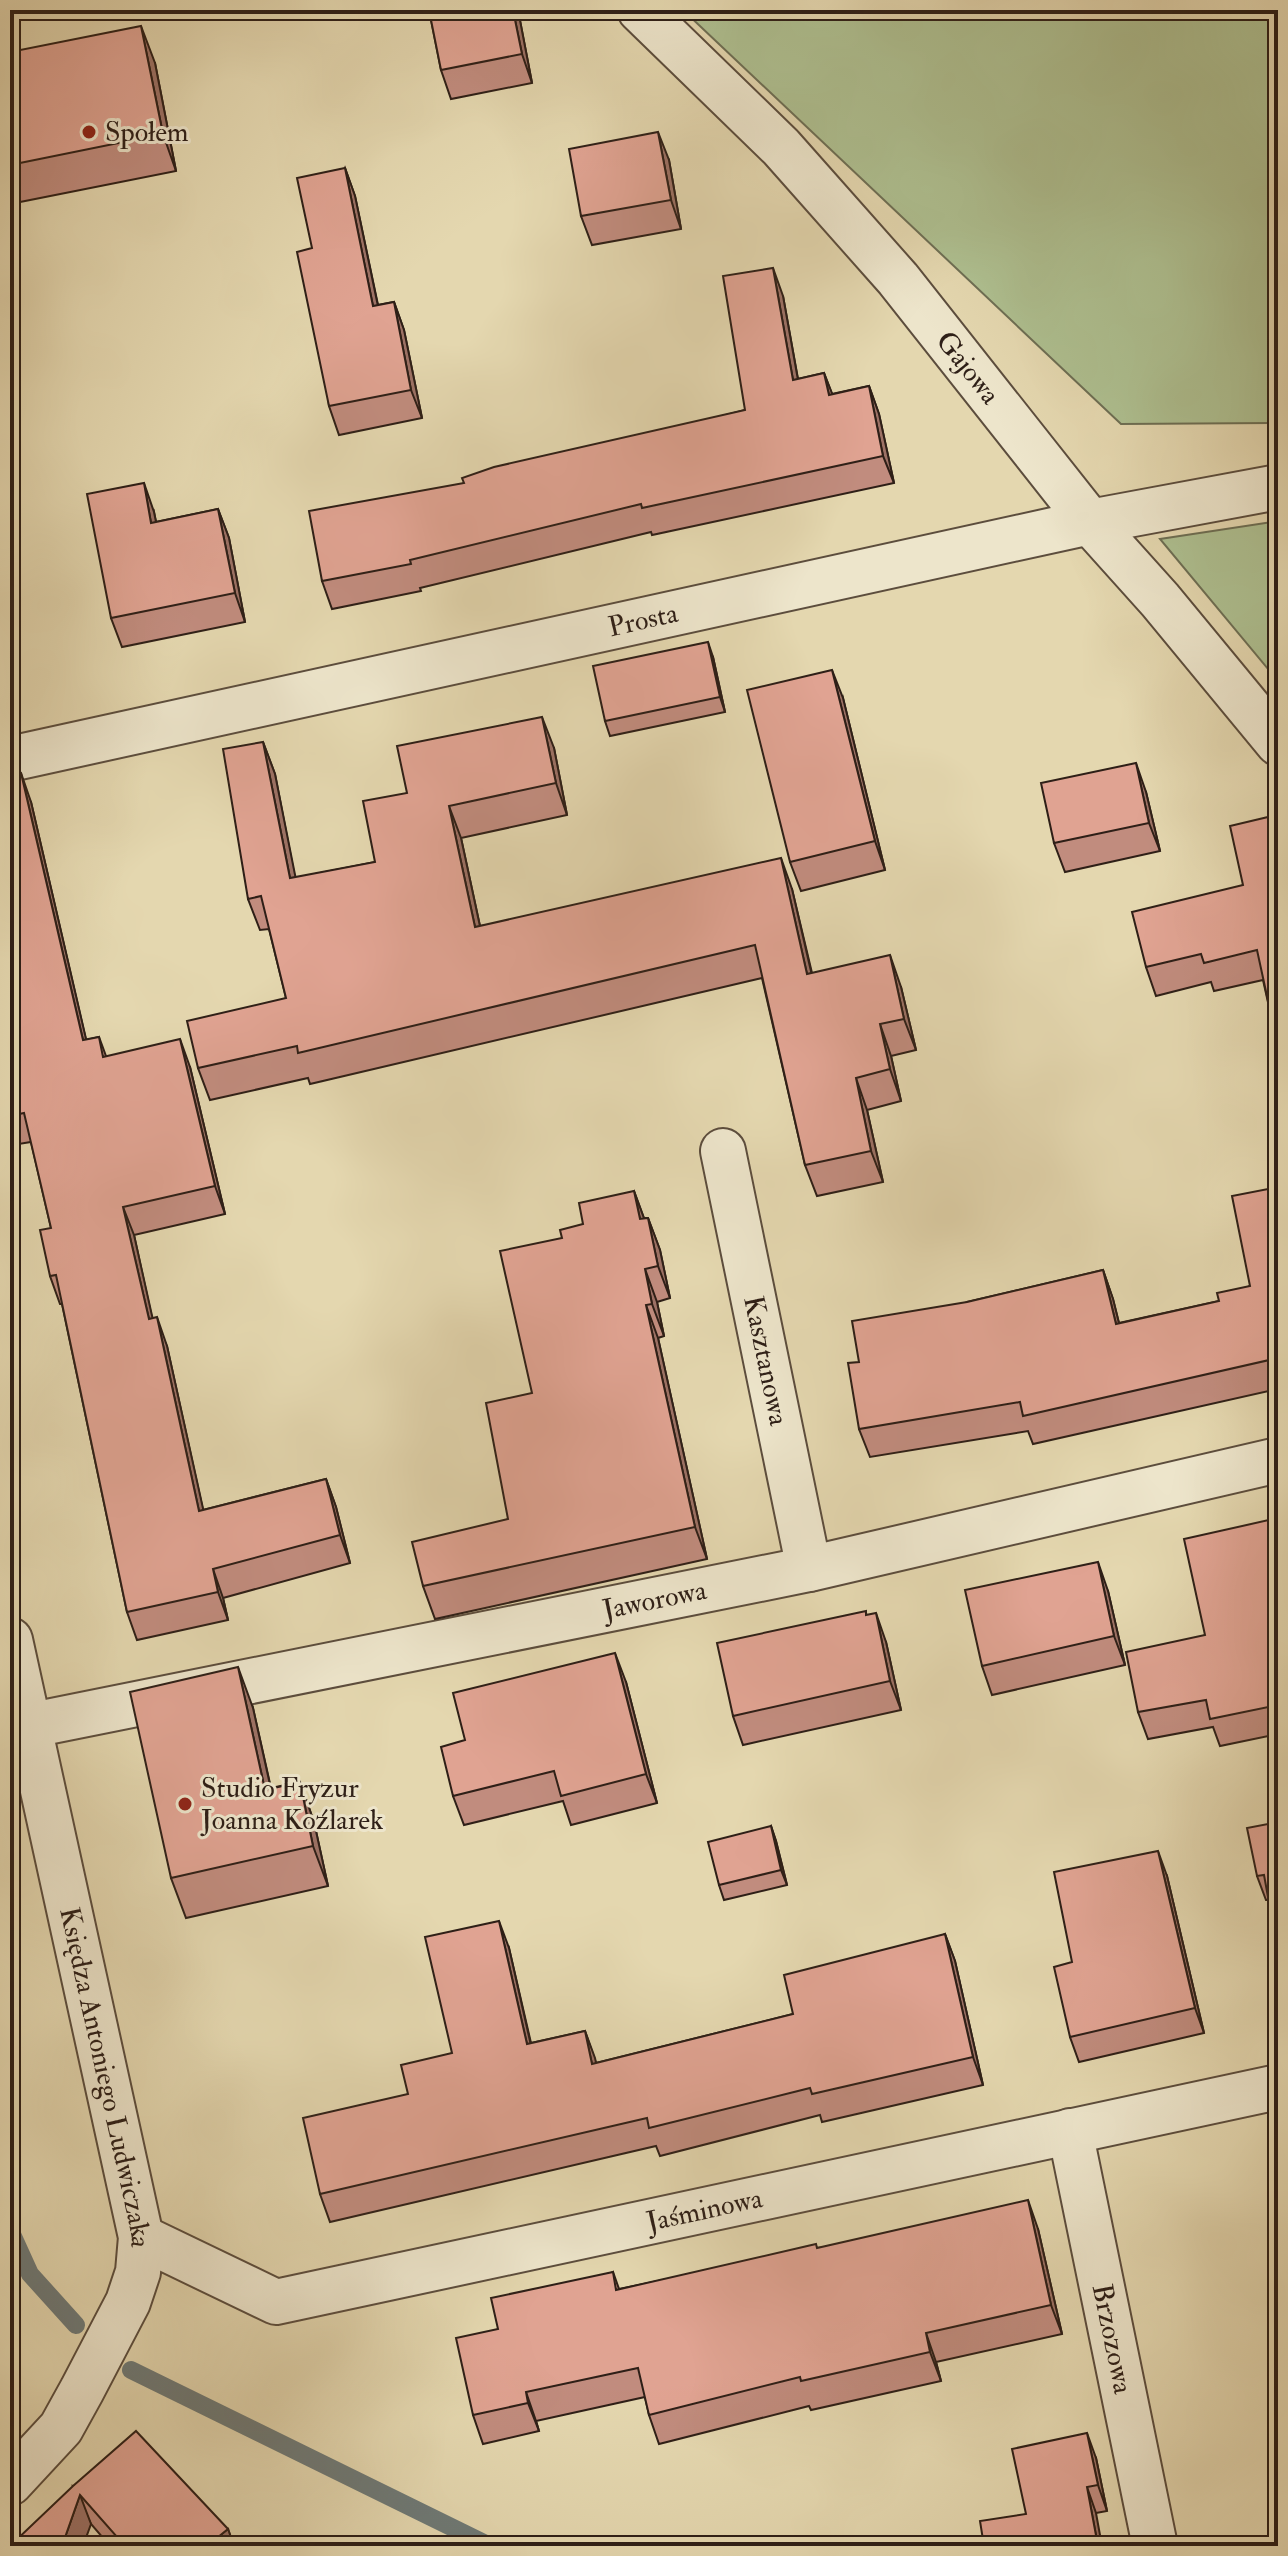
<svg xmlns="http://www.w3.org/2000/svg" width="1288" height="2556" viewBox="0 0 1288 2556" font-family="'IM FELL Double Pica',serif">
<rect width="100%" height="100%" fill="#e4d7af"/>
<filter id="stains"><feTurbulence type="fractalNoise" baseFrequency=".0025" numOctaves="4"/><feColorMatrix values="0 0 0 0 .2 0 0 0 0 .09 0 0 0 0 .02 0 0 0 .5 -.17"/></filter>
<radialGradient id="worn" r=".72"><stop offset=".6" stop-color="#630" stop-opacity="0"/><stop offset="1" stop-color="#630" stop-opacity=".3"/></radialGradient>
<g fill="#aebf90" stroke="#6e6f54" stroke-width="2">
<path d="M 683,10 L 1267,10 L 1278,27 L 1278,423 L 1121,424 Z"/>
<path d="M 1278,521 L 1278,681 L 1160,539 Z"/>
</g>
<g fill="none" stroke-linecap="round" stroke-linejoin="round">
<g stroke="#6f7a77" stroke-width="18">
<path d="M 10,2230 L 30,2274 L 76,2325"/>
<path d="M 131,2370 L 490,2546"/>
</g>
<defs>
<g id="minor">
<path id="s1" d="M 640,10 L 781,147 L 898,279 L 1090,522 L 1160,600 L 1278,743"/>
<path id="s2" d="M 10,759 L 1090,522 L 1278,487"/>
<path id="s3" d="M 723,1151 L 809,1569"/>
<path id="s4" d="M 10,1640 L 141,2237 L 138,2272 L 128,2302 L 82,2390 L 61,2428 L 10,2483"/>
<path id="s5" d="M 27,1726 L 809,1569 L 1278,1460"/>
<path id="s6" d="M 1070,2131 L 1155,2546"/>
<path id="s7" d="M 141,2237 L 276,2302 L 1278,2087"/>
</g>
</defs>
<use href="#minor" stroke="#5c4d3d" stroke-width="48"/>
<use href="#minor" stroke="#ede5cb" stroke-width="44"/>
</g>
<g fill="#c18c7e" stroke="#2e1f17" stroke-width="2">
<path d="M 429,10 L 518,10 L 532,83 L 451,99 L 441,70 Z"/>
<path d="M 10,52 L 155,63 L 176,171 L 10,204 Z"/>
<path d="M 669,160 L 681,229 L 592,245 L 581,216 Z"/>
<path d="M 345,168 L 355,196 L 378,305 L 394,302 L 404,330 L 422,418 L 339,435 L 329,406 L 312,248 Z"/>
<path d="M 783,296 L 798,379 L 824,373 L 832,394 L 869,386 L 879,414 L 894,483 L 652,535 L 651,532 L 420,588 L 421,591 L 332,609 L 322,581 L 464,483 L 745,410 Z"/>
<path d="M 218,509 L 229,538 L 245,622 L 122,647 L 111,618 L 154,512 L 156,522 Z"/>
<path d="M 713,657 L 725,712 L 610,736 L 605,721 Z"/>
<path d="M 843,698 L 885,870 L 801,891 L 790,862 Z"/>
<path d="M 263,742 L 275,774 L 295,878 L 375,862 L 407,793 L 554,748 L 567,815 L 461,838 L 480,926 L 792,889 L 812,973 L 901,987 L 916,1050 L 891,1056 L 901,1101 L 867,1110 L 883,1182 L 817,1196 L 805,1165 L 762,978 L 310,1084 L 308,1078 L 210,1100 L 198,1068 L 286,998 L 269,929 L 260,930 L 248,899 Z"/>
<path d="M 10,776 L 31,802 L 86,1040 L 99,1037 L 106,1056 L 190,1067 L 225,1214 L 134,1235 L 152,1318 L 167,1346 L 203,1510 L 326,1479 L 336,1507 L 350,1563 L 223,1598 L 228,1620 L 137,1640 L 127,1612 L 62,1304 L 60,1304 L 50,1276 L 51,1228 L 31,1142 L 19,1144 L 10,1121 Z"/>
<path d="M 1146,792 L 1160,851 L 1065,872 L 1054,843 Z"/>
<path d="M 1268,817 L 1278,843 L 1278,1047 L 1263,980 L 1214,991 L 1211,982 L 1156,996 L 1146,967 L 1243,885 Z"/>
<path d="M 1278,1187 L 1278,1389 L 1033,1444 L 1028,1431 L 870,1457 L 859,1429 L 859,1362 L 967,1302 L 1103,1270 L 1113,1299 L 1119,1323 L 1219,1301 L 1250,1286 Z"/>
<path d="M 634,1191 L 644,1218 L 648,1218 L 660,1250 L 670,1298 L 657,1302 L 664,1336 L 658,1338 L 707,1559 L 435,1619 L 423,1586 L 508,1519 L 562,1238 Z"/>
<path d="M 1278,1518 L 1278,1734 L 1220,1746 L 1213,1727 L 1148,1739 L 1138,1712 L 1205,1635 Z"/>
<path d="M 1108,1591 L 1125,1665 L 992,1695 L 982,1666 Z"/>
<path d="M 867,1615 L 886,1642 L 901,1710 L 743,1745 L 733,1716 Z"/>
<path d="M 626,1682 L 657,1803 L 571,1825 L 563,1801 L 464,1825 L 453,1796 L 465,1740 Z"/>
<path d="M 253,1708 L 271,1788 L 300,1782 L 314,1822 L 328,1886 L 186,1918 L 171,1878 Z"/>
<path d="M 1278,1822 L 1268,1900 L 1266,1900 L 1257,1876 Z"/>
<path d="M 771,1826 L 776,1841 L 787,1885 L 724,1900 L 719,1885 Z"/>
<path d="M 1167,1876 L 1204,2033 L 1079,2062 L 1070,2037 L 1072,1962 Z"/>
<path d="M 945,1934 L 955,1961 L 983,2085 L 822,2122 L 820,2115 L 660,2156 L 656,2146 L 330,2222 L 320,2194 L 408,2094 L 452,2053 L 509,1948 L 531,2043 L 585,2031 L 596,2063 L 793,2014 Z"/>
<path d="M 1038,2229 L 1062,2334 L 936,2362 L 941,2381 L 811,2410 L 809,2406 L 659,2444 L 649,2415 L 645,2397 L 536,2421 L 539,2431 L 483,2444 L 473,2415 L 498,2329 L 613,2272 L 619,2289 L 817,2248 Z"/>
<path d="M 1096,2458 L 1107,2511 L 1096,2513 L 1026,2514 Z"/>
<path d="M 73,2486 L 228,2529 L 234,2546 L 110,2546 L 91,2524 Z"/>
</g>
<g fill="#9d7266" stroke="#2e1f17" stroke-width="2">
<path d="M 513,10 L 518,10 L 532,83 L 522,54 Z"/>
<path d="M 141,26 L 155,63 L 176,171 L 163,134 Z"/>
<path d="M 658,132 L 669,160 L 681,229 L 671,200 Z"/>
<path d="M 345,168 L 355,196 L 384,335 L 373,306 Z"/>
<path d="M 773,268 L 783,296 L 803,408 L 793,380 Z"/>
<path d="M 394,302 L 404,330 L 422,418 L 411,390 Z"/>
<path d="M 824,373 L 835,401 L 829,395 Z"/>
<path d="M 869,386 L 879,414 L 894,483 L 883,456 Z"/>
<path d="M 144,483 L 154,512 L 162,552 L 151,523 Z"/>
<path d="M 218,509 L 229,538 L 245,622 L 235,593 Z"/>
<path d="M 708,642 L 713,657 L 725,712 L 720,697 Z"/>
<path d="M 832,670 L 843,698 L 885,870 L 875,841 Z"/>
<path d="M 542,717 L 554,748 L 567,815 L 556,783 Z"/>
<path d="M 263,742 L 275,774 L 302,910 L 290,878 Z"/>
<path d="M 1136,763 L 1146,792 L 1160,851 L 1149,823 Z"/>
<path d="M 21,773 L 31,802 L 93,1069 L 83,1040 Z"/>
<path d="M 449,806 L 461,838 L 487,959 L 475,927 Z"/>
<path d="M 1268,817 L 1278,843 L 1278,854 Z"/>
<path d="M 781,858 L 792,889 L 819,1006 L 807,974 Z"/>
<path d="M 890,955 L 901,987 L 916,1050 L 904,1019 Z"/>
<path d="M 880,1024 L 891,1056 L 901,1101 L 890,1069 Z"/>
<path d="M 180,1039 L 190,1067 L 225,1214 L 215,1186 Z"/>
<path d="M 856,1078 L 867,1110 L 883,1182 L 871,1151 Z"/>
<path d="M 634,1191 L 646,1224 L 640,1219 Z"/>
<path d="M 123,1207 L 134,1235 L 159,1347 L 149,1319 Z"/>
<path d="M 648,1218 L 660,1250 L 670,1298 L 658,1266 Z"/>
<path d="M 645,1269 L 657,1302 L 664,1336 L 652,1304 Z"/>
<path d="M 1103,1270 L 1113,1299 L 1126,1352 L 1116,1324 Z"/>
<path d="M 646,1305 L 658,1338 L 707,1559 L 695,1527 Z"/>
<path d="M 157,1317 L 167,1346 L 210,1540 L 199,1511 Z"/>
<path d="M 326,1479 L 336,1507 L 350,1563 L 340,1535 Z"/>
<path d="M 1098,1562 L 1108,1591 L 1125,1665 L 1114,1636 Z"/>
<path d="M 213,1569 L 223,1598 L 228,1620 L 218,1592 Z"/>
<path d="M 876,1613 L 886,1642 L 901,1710 L 890,1681 Z"/>
<path d="M 615,1653 L 626,1682 L 657,1803 L 646,1774 Z"/>
<path d="M 238,1667 L 253,1708 L 280,1830 L 265,1790 Z"/>
<path d="M 300,1782 L 314,1822 L 328,1886 L 313,1846 Z"/>
<path d="M 771,1826 L 776,1841 L 787,1885 L 781,1870 Z"/>
<path d="M 1158,1851 L 1167,1876 L 1204,2033 L 1195,2008 Z"/>
<path d="M 499,1921 L 509,1948 L 537,2072 L 527,2044 Z"/>
<path d="M 945,1934 L 955,1961 L 983,2085 L 973,2057 Z"/>
<path d="M 585,2031 L 595,2058 L 602,2091 L 592,2064 Z"/>
<path d="M 1028,2200 L 1038,2229 L 1062,2334 L 1051,2305 Z"/>
<path d="M 926,2333 L 936,2362 L 941,2381 L 930,2352 Z"/>
<path d="M 526,2392 L 536,2421 L 539,2431 L 528,2403 Z"/>
<path d="M 1087,2433 L 1096,2458 L 1107,2511 L 1098,2485 Z"/>
<path d="M 1087,2487 L 1096,2513 L 1102,2546 L 1098,2546 Z"/>
<path d="M 80,2495 L 91,2524 L 83,2546 L 62,2546 Z"/>
<path d="M 228,2529 L 234,2546 L 207,2546 Z"/>
</g>
<g fill="#e0a392" stroke="#2e1f17" stroke-width="2">
<path d="M 429,10 L 513,10 L 522,54 L 441,70 Z"/>
<path d="M 141,26 L 163,134 L 10,165 L 10,52 Z"/>
<path d="M 658,132 L 671,200 L 581,216 L 569,149 Z"/>
<path d="M 345,168 L 373,306 L 394,302 L 411,390 L 329,406 L 297,252 L 312,248 L 297,178 Z"/>
<path d="M 773,268 L 793,380 L 824,373 L 829,395 L 869,386 L 883,456 L 642,508 L 641,504 L 410,560 L 411,564 L 322,581 L 309,511 L 464,483 L 462,478 L 494,467 L 745,410 L 723,276 Z"/>
<path d="M 144,483 L 151,523 L 218,509 L 235,593 L 111,618 L 87,494 Z"/>
<path d="M 708,642 L 720,697 L 605,721 L 593,666 Z"/>
<path d="M 832,670 L 875,841 L 790,862 L 747,690 Z"/>
<path d="M 542,717 L 556,783 L 449,806 L 475,927 L 781,858 L 807,974 L 890,955 L 904,1019 L 880,1024 L 890,1069 L 856,1078 L 871,1151 L 805,1165 L 755,945 L 298,1053 L 297,1046 L 198,1068 L 187,1021 L 286,998 L 261,896 L 248,899 L 223,749 L 263,742 L 290,878 L 375,862 L 363,801 L 407,793 L 397,746 Z"/>
<path d="M 1136,763 L 1149,823 L 1054,843 L 1041,783 Z"/>
<path d="M 21,773 L 83,1040 L 99,1037 L 103,1057 L 180,1039 L 215,1186 L 123,1207 L 149,1319 L 157,1317 L 199,1511 L 326,1479 L 340,1535 L 213,1569 L 218,1592 L 127,1612 L 56,1275 L 50,1276 L 40,1230 L 51,1228 L 24,1113 L 10,1116 L 10,776 Z"/>
<path d="M 1268,817 L 1278,854 L 1278,1047 L 1257,950 L 1204,963 L 1201,954 L 1146,967 L 1132,912 L 1243,885 L 1230,826 Z"/>
<path d="M 1278,1187 L 1278,1358 L 1023,1416 L 1020,1402 L 859,1429 L 848,1363 L 859,1362 L 852,1321 L 967,1302 L 1103,1270 L 1116,1324 L 1219,1301 L 1217,1293 L 1250,1286 L 1232,1196 Z"/>
<path d="M 634,1191 L 640,1219 L 648,1218 L 658,1266 L 645,1269 L 652,1304 L 646,1305 L 695,1527 L 423,1586 L 412,1542 L 508,1519 L 486,1403 L 532,1393 L 500,1251 L 562,1238 L 560,1230 L 583,1224 L 579,1203 Z"/>
<path d="M 1278,1518 L 1278,1705 L 1210,1719 L 1206,1700 L 1138,1712 L 1126,1652 L 1205,1635 L 1184,1539 Z"/>
<path d="M 1098,1562 L 1114,1636 L 982,1666 L 965,1590 Z"/>
<path d="M 866,1611 L 866,1615 L 876,1613 L 890,1681 L 733,1716 L 717,1643 Z"/>
<path d="M 615,1653 L 646,1774 L 561,1796 L 554,1771 L 453,1796 L 441,1747 L 465,1740 L 453,1693 Z"/>
<path d="M 238,1667 L 265,1790 L 300,1782 L 313,1846 L 171,1878 L 130,1692 Z"/>
<path d="M 1278,1822 L 1278,1952 L 1264,1875 L 1257,1876 L 1247,1828 Z"/>
<path d="M 771,1826 L 781,1870 L 719,1885 L 708,1842 Z"/>
<path d="M 1158,1851 L 1195,2008 L 1070,2037 L 1054,1967 L 1072,1962 L 1054,1872 Z"/>
<path d="M 499,1921 L 527,2044 L 585,2031 L 592,2064 L 793,2014 L 784,1975 L 945,1934 L 973,2057 L 812,2094 L 810,2088 L 649,2128 L 647,2118 L 320,2194 L 303,2118 L 408,2094 L 401,2065 L 452,2053 L 425,1937 Z"/>
<path d="M 1028,2200 L 1051,2305 L 926,2333 L 930,2352 L 801,2381 L 800,2377 L 649,2415 L 638,2368 L 526,2392 L 528,2403 L 473,2415 L 456,2338 L 498,2329 L 491,2298 L 613,2272 L 616,2290 L 816,2244 L 817,2248 Z"/>
<path d="M 136,2431 L 228,2529 L 207,2546 L 125,2546 L 80,2495 L 62,2546 L 10,2546 L 73,2486 Z"/>
<path d="M 1087,2433 L 1098,2485 L 1087,2487 L 1098,2546 L 984,2546 L 980,2521 L 1026,2514 L 1012,2449 Z"/>
</g>
<g fill="#8f2418" stroke="#ede5cb" stroke-width="3">
<circle cx="89" cy="132" r="8"/>
<circle cx="185" cy="1804" r="8"/>
</g>
<g text-anchor="middle" dominant-baseline="central" stroke-width="6" stroke-linejoin="round" paint-order="stroke">
<g font-size="28" fill="#2e1f17" stroke="#ede5cb" text-anchor="start">
<text x="105" y="132">Społem</text>
<text x="201" y="1788">Studio Fryzur<tspan x="201" dy="32">Joanna Koźlarek</tspan></text>
</g>
<g font-size="28" fill="#2e1f17" stroke="#ede5cb">
<text stroke="none"><textPath href="#s1" startOffset="486">Gajowa</textPath></text>
<text stroke="none"><textPath href="#s2" startOffset="648">Prosta</textPath></text>
<text stroke="none"><textPath href="#s3" startOffset="214">Kasztanowa</textPath></text>
<text stroke="none"><textPath href="#s5" startOffset="640">Jaworowa</textPath></text>
<text stroke="none"><textPath href="#s4" startOffset="448">Księdza Antoniego Ludwiczaka</textPath></text>
<text stroke="none"><textPath href="#s7" startOffset="588">Jaśminowa</textPath></text>
<text stroke="none"><textPath href="#s6" startOffset="212">Brzozowa</textPath></text>
</g>
</g>
<rect width="1288" height="2556" fill="none" stroke="#e4d7af" stroke-width="40"/>
<rect x="12" y="12" width="1264" height="2532" fill="none" stroke="#2e1f17" stroke-width="4"/>
<rect x="20" y="20" width="1248" height="2516" fill="none" stroke="#2e1f17" stroke-width="2"/>
<rect width="100%" height="100%" filter="url(#stains)"/>
<rect width="100%" height="100%" fill="url(#worn)"/>
</svg>
